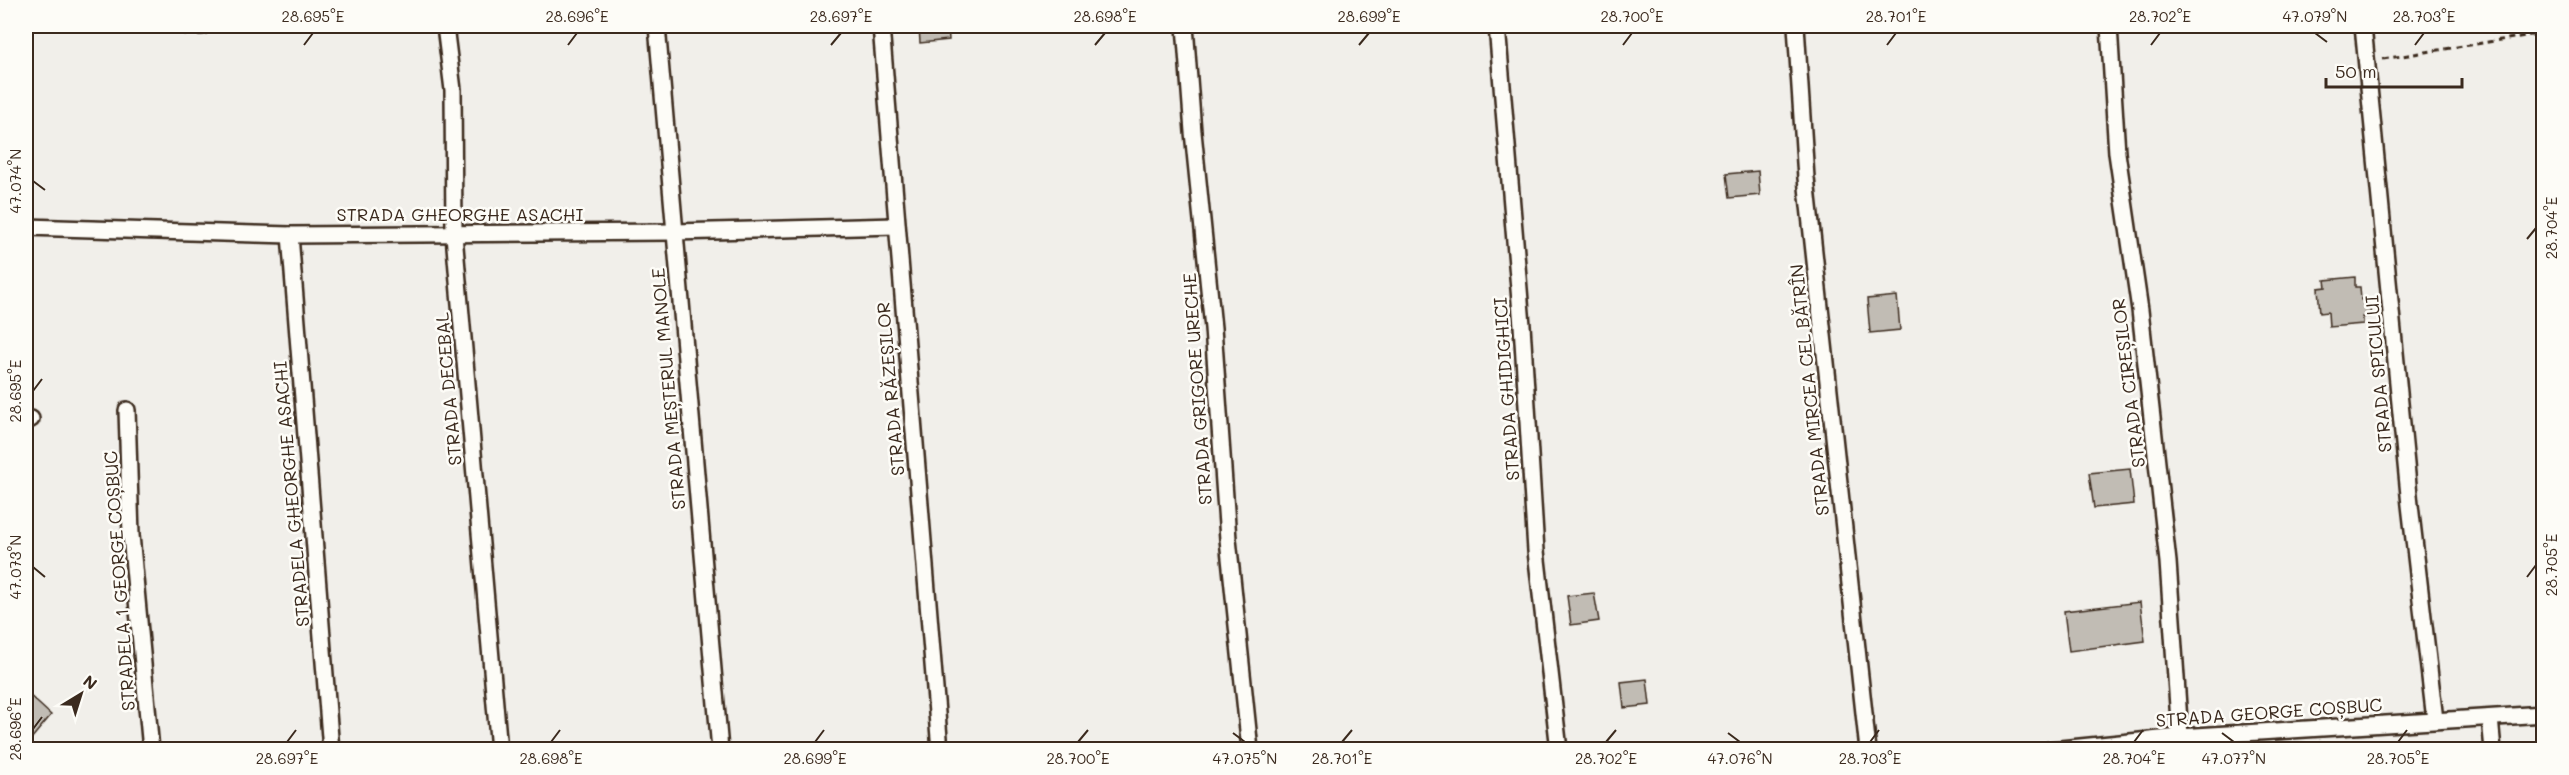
<svg xmlns="http://www.w3.org/2000/svg" width="2569" height="775" viewBox="0 0 2569 775" font-family="Mali,sans-serif">
<rect width="100%" height="100%" fill="#f1efea"/>
<filter id="ink" filterUnits="userSpaceOnUse"><feTurbulence type="fractalNoise" baseFrequency=".0167" numOctaves="2"/><feDisplacementMap in="SourceGraphic" scale="12" xChannelSelector="R" yChannelSelector="G"/><feConvolveMatrix kernelMatrix="1 2 1 2 8 2 1 2 1" color-interpolation-filters="sRGB"/></filter>
<g filter="url(#ink)">
<g fill="#c1bcb4" stroke="#3b2a1e" stroke-width="1.5">
<path d="M 919,26 L 948,26 L 949,40 L 920,43 Z"/>
<path d="M 1758,171 L 1760,195 L 1729,198 L 1726,174 Z"/>
<path d="M 2355,277 L 2355,287 L 2360,287 L 2361,300 L 2369,299 L 2371,317 L 2363,317 L 2363,324 L 2329,327 L 2328,312 L 2320,313 L 2318,288 L 2326,287 L 2325,280 Z"/>
<path d="M 1897,296 L 1900,330 L 1870,333 L 1867,299 Z"/>
<path d="M 2130,469 L 2134,504 L 2094,508 L 2089,473 Z"/>
<path d="M 1594,593 L 1599,621 L 1571,625 L 1567,596 Z"/>
<path d="M 2140,602 L 2145,641 L 2069,651 L 2064,611 Z"/>
<path d="M 1647,679 L 1650,705 L 1624,708 L 1621,682 Z"/>
<path d="M 26,692 L 51,715 L 26,745 Z"/>
</g>
<g fill="none" stroke-linecap="round" stroke-linejoin="round">
<defs>
<g id="minor">
<path d="M 188,26 L 202,26"/>
<path d="M 445,26 L 453,90 L 454,235 L 499,750"/>
<path d="M 657,26 L 720,750"/>
<path d="M 881,26 L 940,750"/>
<path d="M 1185,26 L 1193,132 L 1213,328 L 1228,539 L 1250,750"/>
<path d="M 1497,26 L 1522,325 L 1536,551 L 1559,750"/>
<path d="M 1796,26 L 1806,178 L 1868,750"/>
<path d="M 2109,26 L 2117,153 L 2140,310 L 2168,562 L 2181,750"/>
<path d="M 2363,26 L 2410,505 L 2435,720"/>
<path d="M 26,227 L 290,235 L 674,232 L 896,226"/>
<path d="M 290,235 L 331,750"/>
<path d="M 127,410 L 131,535 L 151,750"/>
<path d="M 26,421 L 31,419"/>
<path d="M 2490,718 L 2493,750"/>
<path d="M 2050,750 L 2180,737 L 2544,714"/>
</g>
</defs>
<use href="#minor" stroke="#3b2a1e" stroke-width="20"/>
<path stroke="#3b2a1e" stroke-width="3" stroke-dasharray="6 4.5" stroke-linecap="butt" d="M 2383,59 L 2544,33"/>
<use href="#minor" stroke="#fdfcf7" stroke-width="15"/>
</g>
</g>
<path fill="none" stroke="#3b2a1e" stroke-width="2" d="M 2315,33 L 2327,42M 304,45 L 313,33M 568,45 L 577,33M 831,45 L 841,33M 1095,45 L 1105,33M 1359,45 L 1369,33M 1623,45 L 1632,33M 1887,45 L 1896,33M 2151,45 L 2160,33M 2415,45 L 2424,33M 33,181 L 45,190M 2527,239 L 2536,228M 33,391 L 42,379M 33,567 L 45,577M 2527,577 L 2536,565M 33,729 L 42,717M 1233,733 L 1245,742M 1728,733 L 1740,742M 2222,733 L 2234,742M 287,742 L 296,730M 551,742 L 560,730M 815,742 L 824,730M 1078,742 L 1088,730M 1342,742 L 1352,730M 1606,742 L 1616,730M 1870,742 L 1879,730M 2134,742 L 2143,730M 2398,742 L 2407,730"/>
<g text-anchor="middle" dominant-baseline="central" stroke-width="5" stroke-linejoin="round" paint-order="stroke">
<g font-size="18" fill="#3b2a1e" stroke="#fdfcf7">
<text x="460" y="214">STRADA GHEORGHE ASACHI</text>
<text transform="translate(2378 374) rotate(-95)">STRADA SPICULUI</text>
<text transform="translate(2128 383) rotate(-97)">STRADA CIREȘILOR</text>
<text transform="translate(448 389) rotate(-95)">STRADA DECEBAL</text>
<text transform="translate(668 389) rotate(-95)">STRADA MEȘTERUL MANOLE</text>
<text transform="translate(890 389) rotate(-95)">STRADA RĂZEȘILOR</text>
<text transform="translate(1197 389) rotate(-94)">STRADA GRIGORE URECHE</text>
<text transform="translate(1506 389) rotate(-94)">STRADA GHIDIGHICI</text>
<text transform="translate(1809 390) rotate(-96)">STRADA MIRCEA CEL BĂTRÎN</text>
<text transform="translate(291 494) rotate(-95)">STRADELA GHEORGHE ASACHI</text>
<text transform="translate(119 581) rotate(-94)">STRADELA 1 GEORGE COȘBUC</text>
<text transform="translate(2269 712) rotate(-4)">STRADA GEORGE COȘBUC</text>
</g>
</g>
<rect width="2569" height="775" fill="none" stroke="#fdfcf7" stroke-width="66"/>
<g transform="translate(81 694) rotate(38)" stroke="#fdfcf7" stroke-width="4.5" paint-order="stroke">
<path d="M0-4.5L10 22L0 15L-10 22Z" fill="#3b2a1e"/>
<text y="-9" font-size="16" font-weight="bold" text-anchor="middle" fill="#3b2a1e">N</text>
</g>
<path d="M2326 78v9h136v-9" fill="none" stroke="#3b2a1e" stroke-width="3"/>
<text x="2335" y="78" font-size="18" fill="#3b2a1e" stroke="#fdfcf7" stroke-width="4.5" paint-order="stroke">50 m</text>
<rect x="33" y="33" width="2503" height="709" fill="none" stroke="#3b2a1e" stroke-width="2"/>
<g font-size="15" text-anchor="middle" fill="#3b2a1e">
<text x="313" y="22">28.695°E</text>
<text x="577" y="22">28.696°E</text>
<text x="841" y="22">28.697°E</text>
<text x="1105" y="22">28.698°E</text>
<text x="1369" y="22">28.699°E</text>
<text x="1632" y="22">28.700°E</text>
<text x="1896" y="22">28.701°E</text>
<text x="2160" y="22">28.702°E</text>
<text x="2315" y="22">47.079°N</text>
<text x="2424" y="22">28.703°E</text>
<text transform="translate(16 181) rotate(-90)" y="5">47.074°N</text>
<text transform="translate(2552 228) rotate(-90)" y="5">28.704°E</text>
<text transform="translate(16 391) rotate(-90)" y="5">28.695°E</text>
<text transform="translate(2552 565) rotate(-90)" y="5">28.705°E</text>
<text transform="translate(16 567) rotate(-90)" y="5">47.073°N</text>
<text transform="translate(16 729) rotate(-90)" y="5">28.696°E</text>
<text x="287" y="764">28.697°E</text>
<text x="551" y="764">28.698°E</text>
<text x="815" y="764">28.699°E</text>
<text x="1078" y="764">28.700°E</text>
<text x="1245" y="764">47.075°N</text>
<text x="1342" y="764">28.701°E</text>
<text x="1606" y="764">28.702°E</text>
<text x="1740" y="764">47.076°N</text>
<text x="1870" y="764">28.703°E</text>
<text x="2134" y="764">28.704°E</text>
<text x="2234" y="764">47.077°N</text>
<text x="2398" y="764">28.705°E</text>
</g>
</svg>
